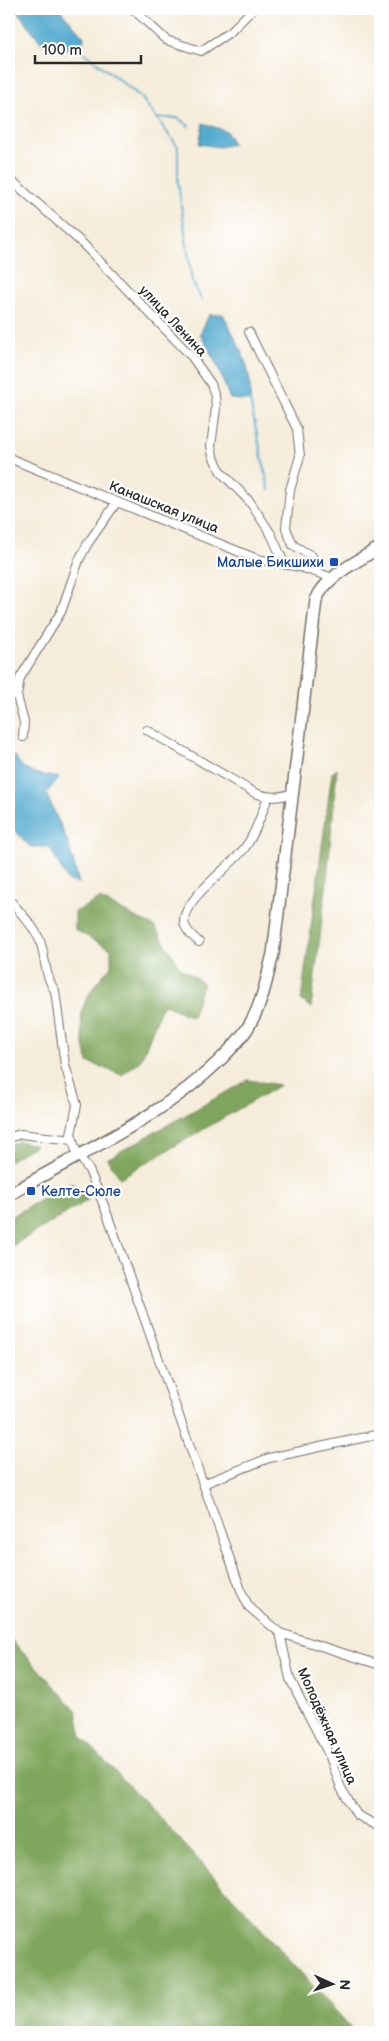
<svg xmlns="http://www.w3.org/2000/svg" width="389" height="2041" viewBox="0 0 389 2041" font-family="'Balsamiq Sans',sans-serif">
<rect width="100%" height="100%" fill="#fff"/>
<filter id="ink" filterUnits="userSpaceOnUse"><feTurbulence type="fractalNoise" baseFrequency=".02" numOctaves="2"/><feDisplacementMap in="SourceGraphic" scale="10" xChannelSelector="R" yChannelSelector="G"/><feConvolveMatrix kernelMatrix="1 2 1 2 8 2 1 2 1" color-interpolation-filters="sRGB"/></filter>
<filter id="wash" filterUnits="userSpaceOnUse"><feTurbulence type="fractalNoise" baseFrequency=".0096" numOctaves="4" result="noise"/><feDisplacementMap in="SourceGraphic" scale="20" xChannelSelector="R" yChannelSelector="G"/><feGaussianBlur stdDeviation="1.12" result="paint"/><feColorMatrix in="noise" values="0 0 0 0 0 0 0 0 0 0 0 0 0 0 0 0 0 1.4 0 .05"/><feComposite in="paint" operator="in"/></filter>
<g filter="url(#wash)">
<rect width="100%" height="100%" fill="#f5ecd9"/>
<g fill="#7fa65c" stroke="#556844">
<path d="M 337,769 L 327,880 L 311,1008 L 301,1000 L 332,773 Z"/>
<path d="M 100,899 L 155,927 L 180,967 L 203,983 L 192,1017 L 163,1004 L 141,1060 L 122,1075 L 88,1062 C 76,1015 78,1002 111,966 L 111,949 L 75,930 L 75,912 Z"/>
<path d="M 248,1080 L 280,1085 L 120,1178 L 107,1159 Z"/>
<path d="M 19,1141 L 36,1145 L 9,1161 L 9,1145 Z"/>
<path d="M 72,1182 L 88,1200 L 9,1248 L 9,1218 Z"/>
<path d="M 9,1637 L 77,1711 L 82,1737 L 164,1822 L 355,2032 L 9,2032 Z"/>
</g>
<g fill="#52aacf" stroke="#3e6a7d">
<path d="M 21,9 L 60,9 L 84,37 L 82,51 L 43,45 L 18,12 Z"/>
<path d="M 203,123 L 226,131 L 233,144 L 219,147 L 199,144 Z"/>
<path d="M 223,314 C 237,342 254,369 250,401 L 230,399 L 216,363 L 200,334 L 209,315 Z"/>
<path d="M 15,755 C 23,775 40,774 59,778 L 46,793 L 68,842 L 79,883 L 68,881 L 49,847 L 30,847 L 9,824 L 9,763 Z"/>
</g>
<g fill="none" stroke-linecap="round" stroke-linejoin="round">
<g stroke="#52aacf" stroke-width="2">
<path d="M 82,51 L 141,97 L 178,147 L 178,183 L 192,281 L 202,301"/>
<path d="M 156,118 L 178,118 L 189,126"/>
<path d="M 250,401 L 269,490"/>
</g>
</g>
</g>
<g filter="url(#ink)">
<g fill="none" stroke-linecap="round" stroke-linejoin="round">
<defs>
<g id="street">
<path d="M 133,9 L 166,40 L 201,51 L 230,32 L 253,9"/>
<path d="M 9,178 L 82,243 L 192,357 L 211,384 L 215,396 L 216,408 L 211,446 L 213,456 L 221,472 L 250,502 L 271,534 L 285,565"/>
<path d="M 249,332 L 297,429 L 300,456 L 290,490 L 286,528 L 293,545 L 312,556 L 312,570"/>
<path d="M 9,458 L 257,559 L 300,567 L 333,578"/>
<path d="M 147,730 L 255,793 C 269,798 279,798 293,793"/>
<path d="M 23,737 L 24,722 L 17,696 L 20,678 L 61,612 L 79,560 L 88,543 L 117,502"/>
<path d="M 9,899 C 19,912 34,925 40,941 C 46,958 44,975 55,991 L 65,1065 L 77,1105 L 71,1134 L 76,1151 L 89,1170 L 105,1208 L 242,1593 L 249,1607 L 280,1633"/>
<path d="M 199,942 C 192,936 185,930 184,921 C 183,900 230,867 243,850 C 255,835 261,815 268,797"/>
<path d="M 9,1138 L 20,1134 L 73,1140"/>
<path d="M 203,1484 L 269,1458 L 380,1434"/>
<path d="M 380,1665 L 280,1633 L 290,1679 L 330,1757 L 341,1788 L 357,1815 L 380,1827"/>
</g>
<path id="secondary" d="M 9,1195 C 80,1152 160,1119 220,1060 C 231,1049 244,1036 251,1022 C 263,1001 267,977 273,954 L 316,600 C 326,575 359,561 380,547"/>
</defs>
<use href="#street" stroke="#726f68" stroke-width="10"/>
<use href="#secondary" stroke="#726f68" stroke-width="14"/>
<use href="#street" stroke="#fff" stroke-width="8"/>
<use href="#secondary" stroke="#fff" stroke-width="11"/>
</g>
</g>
<g fill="#1a4fb4" stroke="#fff" stroke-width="2">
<rect x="329" y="557" width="10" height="10" rx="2.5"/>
<rect x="26" y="1186" width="10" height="10" rx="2.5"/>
</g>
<g text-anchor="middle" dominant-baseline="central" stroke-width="4.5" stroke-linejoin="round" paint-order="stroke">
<g font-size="14" fill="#2b2b2b" stroke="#fff">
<text transform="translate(173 321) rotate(47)">улица Ленина</text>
<text transform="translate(164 507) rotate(22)">Канашская улица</text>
<text transform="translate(327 1726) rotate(66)">Молодёжная улица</text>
</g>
<g font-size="14" fill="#164399" stroke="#fff" text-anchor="end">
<text x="324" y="562">Малые Бикшихи</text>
<text x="41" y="1191" text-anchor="start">Келте-Сюле</text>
</g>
</g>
<rect width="389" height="2041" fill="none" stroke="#fff" stroke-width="30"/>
<g transform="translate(332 1984) rotate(93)" stroke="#ffffff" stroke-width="4" paint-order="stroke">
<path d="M0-4L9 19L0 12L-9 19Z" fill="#2b2b2b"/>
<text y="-8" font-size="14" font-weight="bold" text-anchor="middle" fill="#2b2b2b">N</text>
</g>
<path d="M35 55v8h106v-8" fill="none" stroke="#2b2b2b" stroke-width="2.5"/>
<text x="42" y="55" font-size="15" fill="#2b2b2b" stroke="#ffffff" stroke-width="4" paint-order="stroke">100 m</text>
</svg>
